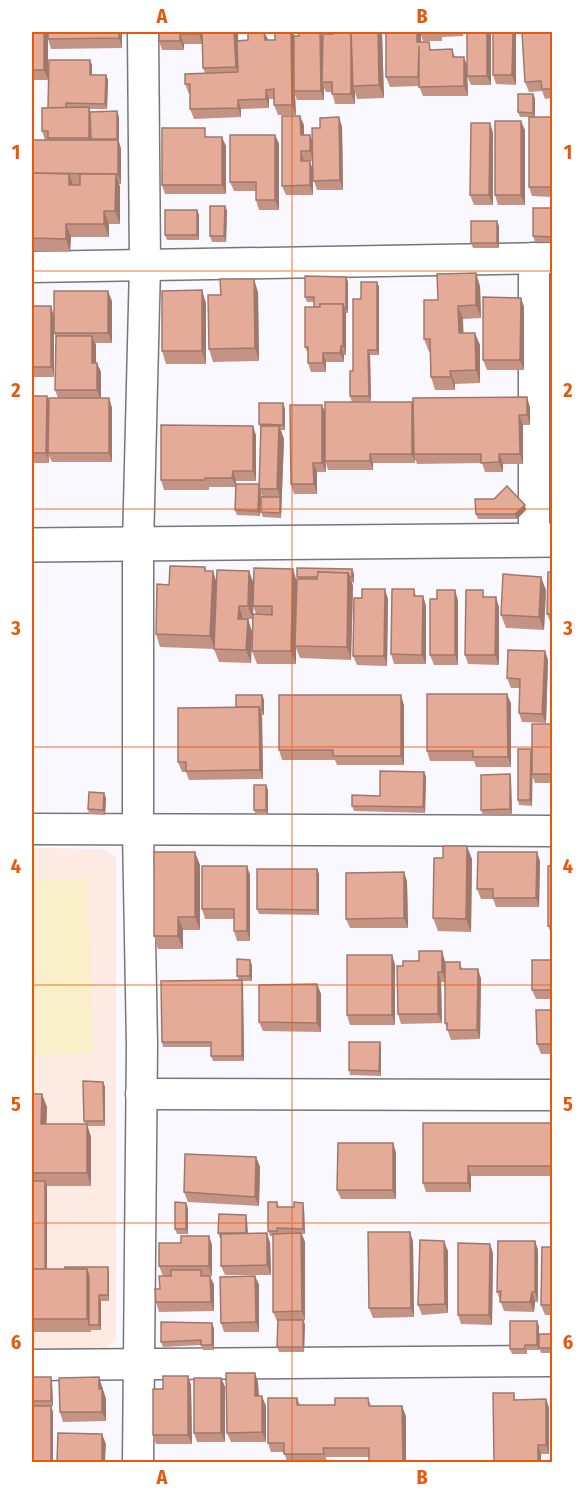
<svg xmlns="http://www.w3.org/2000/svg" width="584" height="1494" viewBox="0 0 584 1494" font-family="'Fira Sans Condensed',sans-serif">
<rect width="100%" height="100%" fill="#f8f8fe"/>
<path fill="#fdeae2" d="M 32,848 L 104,849 L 116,858 L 116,1339 L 105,1349 L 32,1350 Z"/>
<path fill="#bfd5b9" d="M 552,277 L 552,515 L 545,509 L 541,287 Z"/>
<path fill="#f9efc9" d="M 87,879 L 93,1054 L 32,1055 L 32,880 Z"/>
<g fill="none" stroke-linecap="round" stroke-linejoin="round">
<defs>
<g id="street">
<path d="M 534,258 L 534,540"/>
<path d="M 32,267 L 552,258"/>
<path d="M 32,829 L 552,831"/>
<path d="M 141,1094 L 552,1095"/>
<path d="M 32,1365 L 552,1361"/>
<path d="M 138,1462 L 142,1045 L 138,830 L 138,545 L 145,265 L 143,32"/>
</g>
<path id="secondary" d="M 32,545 L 552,540"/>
</defs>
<use href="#street" stroke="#76767c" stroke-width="33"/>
<use href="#secondary" stroke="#76767c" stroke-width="36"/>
<use href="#street" stroke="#fff" stroke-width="30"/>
<use href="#secondary" stroke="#fff" stroke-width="33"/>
</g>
<g fill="#c59384" fill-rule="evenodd">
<path d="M 32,32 L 48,80 L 32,80 Z"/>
<path d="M 122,32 L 122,48 L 51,49 L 48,39 Z"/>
<path d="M 159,32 L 238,32 L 238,41 L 275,40 L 275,32 L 293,32 L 294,36 L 299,36 L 321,32 L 323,37 L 333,34 L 333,32 L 382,32 L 384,98 L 357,99 L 355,92 L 355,104 L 335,104 L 332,92 L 326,92 L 324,88 L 324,100 L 297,100 L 295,95 L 296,115 L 278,115 L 274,105 L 274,99 L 269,99 L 269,108 L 241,109 L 241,117 L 194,119 L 190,109 L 190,94 L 189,94 L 185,84 L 205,73 L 203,68 L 202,44 L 184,44 L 184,50 L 162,50 L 159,41 Z"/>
<path d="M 386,32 L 463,32 L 463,36 L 442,37 L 442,41 L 423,41 L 421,35 L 421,42 L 432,50 L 452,49 L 455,57 L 464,57 L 467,66 L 491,32 L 491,85 L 471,85 L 467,76 L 468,96 L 423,96 L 419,86 L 390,87 L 386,77 Z"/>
<path d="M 516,32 L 516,85 L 496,84 L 493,75 Z"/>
<path d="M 552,32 L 552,98 L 545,99 L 542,91 L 529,92 L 525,82 Z"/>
<path d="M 92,65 L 92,75 L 106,75 L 108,80 L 107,109 L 89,109 L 90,112 L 119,117 L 119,142 L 121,149 L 121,184 L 119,184 L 120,187 L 120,224 L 109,224 L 109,237 L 71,237 L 70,252 L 32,251 L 32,140 L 45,140 L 42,131 Z"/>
<path d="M 533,94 L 535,99 L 535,117 L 552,117 L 552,197 L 532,196 L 529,187 L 529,117 L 520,117 L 518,112 Z"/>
<path d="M 339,117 L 342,127 L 343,190 L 317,190 L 313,178 L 313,195 L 286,195 L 282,186 L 304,125 L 304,135 L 310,135 L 312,141 L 320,128 ZM 304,161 L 313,161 L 313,170 Z"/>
<path d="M 490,123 L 493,133 L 493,205 L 474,205 L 470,195 Z"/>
<path d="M 525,130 L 525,205 L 498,205 L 495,195 Z"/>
<path d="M 275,135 L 279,144 L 279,210 L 259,210 L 256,200 L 256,191 L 234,191 L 230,182 Z"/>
<path d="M 208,137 L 226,146 L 226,194 L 165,194 L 162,185 Z"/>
<path d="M 225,206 L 227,211 L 226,242 L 212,242 L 210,236 Z"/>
<path d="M 552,208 L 552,242 L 535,242 L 533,236 Z"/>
<path d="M 197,210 L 199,215 L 199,240 L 167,240 L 165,235 Z"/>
<path d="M 499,226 L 499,248 L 473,248 L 471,243 Z"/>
<path d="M 346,277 L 348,282 L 348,313 L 346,313 L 346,355 L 344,355 L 344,362 L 326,362 L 326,372 L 311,372 L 308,363 L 308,354 L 305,347 L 314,307 L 314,302 L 307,302 L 305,297 Z"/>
<path d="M 377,282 L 379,287 L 379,355 L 370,355 L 371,401 L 352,402 L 350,396 L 361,299 Z"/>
<path d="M 480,286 L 481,318 L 463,319 L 463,333 L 480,345 L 480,383 L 455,384 L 455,390 L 435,390 L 431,377 L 430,352 L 429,352 L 424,339 L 438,300 Z"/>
<path d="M 258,292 L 259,361 L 213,362 L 209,349 Z"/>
<path d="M 521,298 L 524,307 L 524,370 L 487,370 L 483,360 Z"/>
<path d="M 112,301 L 112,343 L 95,343 L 96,345 L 96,363 L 101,372 L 101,398 L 109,398 L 112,408 L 112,462 L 52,462 L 49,456 L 49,463 L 34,463 L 34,475 L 32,475 L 32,396 L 49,402 L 58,398 L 55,390 L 56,337 L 54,333 Z"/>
<path d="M 206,303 L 206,364 L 166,364 L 162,351 Z"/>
<path d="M 32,306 L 54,377 L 32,377 Z"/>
<path d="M 412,402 L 413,406 L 530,407 L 530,425 L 523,425 L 523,464 L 503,464 L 503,472 L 485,472 L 482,463 L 417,464 L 415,459 L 415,463 L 373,463 L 373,470 L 328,470 L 326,463 L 326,472 L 317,472 L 317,494 L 294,494 L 291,484 L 322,405 L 325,412 Z"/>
<path d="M 283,403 L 285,409 L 285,430 L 281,430 L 284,439 L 281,518 L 263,517 L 261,512 L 262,497 L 261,493 L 260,516 L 237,515 L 235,510 L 259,484 L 261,430 L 259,424 Z"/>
<path d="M 256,435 L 256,481 L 236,481 L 236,487 L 209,487 L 209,490 L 164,490 L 161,480 Z"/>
<path d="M 526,510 L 517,519 L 478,519 L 476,514 Z"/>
<path d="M 205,567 L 206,571 L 213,571 L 216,581 L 249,571 L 253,584 L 297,580 L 298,579 L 297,577 L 352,569 L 354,574 L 354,583 L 352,582 L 353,586 L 351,660 L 300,658 L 296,648 L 296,664 L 257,664 L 252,651 L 256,614 L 253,606 L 253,619 L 243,619 L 248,619 L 252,632 L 251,663 L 219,662 L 214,649 L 160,647 L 156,634 L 169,585 Z"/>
<path d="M 552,572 L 552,627 L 547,614 Z"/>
<path d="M 414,589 L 416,596 L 423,596 L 426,606 L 426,664 L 394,664 L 391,654 Z"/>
<path d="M 546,590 L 544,630 L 506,628 L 501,615 Z"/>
<path d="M 486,597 L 499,607 L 499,665 L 468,664 L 465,655 Z"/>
<path d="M 388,599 L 387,666 L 357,665 L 353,656 Z"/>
<path d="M 458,600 L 458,665 L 434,665 L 430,655 Z"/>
<path d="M 545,651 L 548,660 L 546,723 L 522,722 L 519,713 L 520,688 L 511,688 L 507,678 Z"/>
<path d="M 262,695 L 264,700 L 264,715 L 262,715 L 263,779 L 189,780 L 186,772 L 182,772 L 178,762 L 236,707 Z"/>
<path d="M 511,703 L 511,767 L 476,767 L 474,761 L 430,761 L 427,751 Z"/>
<path d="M 404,705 L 404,765 L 337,765 L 335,760 L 282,760 L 279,750 Z"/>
<path d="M 552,724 L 552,783 L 535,783 L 532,775 L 532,806 L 519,805 L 518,800 L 531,749 L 532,752 Z"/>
<path d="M 424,772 L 426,777 L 425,813 L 354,811 L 352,806 L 380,796 Z"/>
<path d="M 510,774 L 511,779 L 512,814 L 483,815 L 481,810 Z"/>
<path d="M 266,785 L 268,790 L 268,815 L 256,815 L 254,810 Z"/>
<path d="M 106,798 L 105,815 L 89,814 L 88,809 Z"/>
<path d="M 472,859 L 471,932 L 438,931 L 433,918 Z"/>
<path d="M 540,861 L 539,907 L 496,907 L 493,899 L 481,899 L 477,889 Z"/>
<path d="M 200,865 L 200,930 L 183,930 L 183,949 L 158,949 L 154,936 Z"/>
<path d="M 552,865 L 552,936 L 548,926 Z"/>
<path d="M 247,866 L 250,875 L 250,941 L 237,941 L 234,931 L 234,919 L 205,919 L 202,909 Z"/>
<path d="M 319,874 L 319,915 L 259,914 L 257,909 Z"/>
<path d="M 407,881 L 408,928 L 350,928 L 346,919 Z"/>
<path d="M 392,955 L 395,965 L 395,1025 L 350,1025 L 347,1015 Z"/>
<path d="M 552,960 L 552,999 L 536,999 L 532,990 Z"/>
<path d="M 445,961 L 445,962 L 460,962 L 462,969 L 478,969 L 481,979 L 480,1039 L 451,1040 L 445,1023 L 445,982 L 441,982 L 442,1023 L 401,1024 L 398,1014 L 403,966 Z"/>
<path d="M 252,965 L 252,981 L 242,981 L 243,985 L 244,1061 L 213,1061 L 211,1056 L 211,1047 L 163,1047 L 162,1042 L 239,980 L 237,976 Z"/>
<path d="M 317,984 L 321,994 L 321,1032 L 263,1031 L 259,1022 Z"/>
<path d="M 552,1010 L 552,1054 L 541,1054 L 537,1044 Z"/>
<path d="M 380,1042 L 381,1047 L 381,1076 L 350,1075 L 349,1070 Z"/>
<path d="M 103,1082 L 105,1087 L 105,1126 L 87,1126 L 91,1137 L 91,1186 L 47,1186 L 47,1269 L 109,1272 L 109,1301 L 101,1301 L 101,1330 L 91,1330 L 91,1332 L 32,1332 L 32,1094 L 47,1107 L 46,1124 L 85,1124 L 84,1121 Z"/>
<path d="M 552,1123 L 552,1176 L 471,1176 L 471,1192 L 426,1192 L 423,1183 Z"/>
<path d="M 393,1143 L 396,1153 L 396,1199 L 341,1199 L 337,1190 Z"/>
<path d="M 256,1157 L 260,1167 L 259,1206 L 188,1202 L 184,1192 Z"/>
<path d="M 277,1202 L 279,1207 L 304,1208 L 305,1234 L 302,1234 L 305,1242 L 305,1320 L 304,1321 L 305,1325 L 304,1352 L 279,1352 L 277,1347 L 278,1321 L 277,1321 L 273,1312 L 273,1236 L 270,1236 L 268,1231 Z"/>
<path d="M 188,1208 L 188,1234 L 177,1234 L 175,1229 Z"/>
<path d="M 246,1215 L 247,1220 L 248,1234 L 267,1233 L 270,1243 L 271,1275 L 225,1275 L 221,1266 L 221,1238 L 220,1238 L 218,1233 Z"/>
<path d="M 209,1236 L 212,1245 L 212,1276 L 204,1276 L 210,1276 L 214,1285 L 214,1311 L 159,1312 L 156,1302 L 163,1276 L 159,1266 L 181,1243 Z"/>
<path d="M 413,1241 L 414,1317 L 373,1318 L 369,1308 Z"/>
<path d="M 535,1241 L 538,1250 L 538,1302 L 535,1302 L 534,1312 L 504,1311 L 497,1292 Z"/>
<path d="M 552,1247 L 552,1315 L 545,1315 L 541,1305 Z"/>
<path d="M 448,1251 L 448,1313 L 422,1315 L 418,1305 Z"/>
<path d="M 493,1253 L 492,1325 L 461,1324 L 458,1315 Z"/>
<path d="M 255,1276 L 259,1285 L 259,1332 L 224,1332 L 221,1323 Z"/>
<path d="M 212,1323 L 214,1329 L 214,1350 L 203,1350 L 201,1345 L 163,1347 L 161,1342 Z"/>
<path d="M 539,1326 L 539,1334 L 552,1334 L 552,1353 L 541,1353 L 539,1348 L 539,1350 L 527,1350 L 527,1354 L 512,1354 L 510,1349 Z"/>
<path d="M 188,1376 L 191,1385 L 192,1444 L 156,1444 L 153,1435 L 163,1389 Z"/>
<path d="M 32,1377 L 52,1382 L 53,1406 L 44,1406 L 51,1406 L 53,1412 L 53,1462 L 32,1462 Z"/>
<path d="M 221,1378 L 225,1387 L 225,1442 L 197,1442 L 194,1433 Z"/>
<path d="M 258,1382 L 259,1396 L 266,1406 L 266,1442 L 231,1442 L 227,1433 Z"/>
<path d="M 103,1387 L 103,1390 L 106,1399 L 106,1421 L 63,1422 L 60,1412 Z"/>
<path d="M 297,1398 L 300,1405 L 335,1405 L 368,1398 L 371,1406 L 406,1416 L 406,1462 L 369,1462 L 369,1457 L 326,1457 L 327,1462 L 287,1462 L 284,1452 L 271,1452 L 268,1443 Z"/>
<path d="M 546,1399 L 549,1408 L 549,1454 L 541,1454 L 541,1462 L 516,1400 Z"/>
</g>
<g fill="#a0786b">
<path d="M 44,32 L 48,32 L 48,80 L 44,70 Z"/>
<path d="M 119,32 L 122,32 L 122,48 L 119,38 Z"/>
<path d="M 199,32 L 202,32 L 202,44 L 199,34 Z"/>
<path d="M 234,32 L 238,32 L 239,77 L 236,67 Z"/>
<path d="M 264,32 L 268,39 L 268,49 L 265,40 Z"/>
<path d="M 291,32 L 293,32 L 294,35 L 295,91 L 294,91 L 295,95 L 296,115 L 292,105 Z"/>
<path d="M 321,32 L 324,40 L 322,82 L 324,88 L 324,100 L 321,91 Z"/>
<path d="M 352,32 L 353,86 L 355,92 L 355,104 L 351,94 Z"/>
<path d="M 378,32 L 382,32 L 384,98 L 379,85 Z"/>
<path d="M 417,32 L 420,32 L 421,35 L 421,86 L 418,77 Z"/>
<path d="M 487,32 L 491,32 L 491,85 L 487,76 Z"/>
<path d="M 513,32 L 516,32 L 516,85 L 512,75 Z"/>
<path d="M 180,34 L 184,44 L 184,50 L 180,41 Z"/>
<path d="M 464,57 L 467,66 L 468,96 L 464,86 Z"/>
<path d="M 90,60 L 92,65 L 92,80 L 90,75 Z"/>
<path d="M 106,75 L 108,80 L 107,109 L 105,104 Z"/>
<path d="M 266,90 L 269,99 L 269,108 L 266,99 Z"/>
<path d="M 533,94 L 535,99 L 535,118 L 533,113 Z"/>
<path d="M 238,100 L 241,109 L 241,117 L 238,108 Z"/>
<path d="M 89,107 L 92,117 L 93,147 L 89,138 Z"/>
<path d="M 117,111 L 119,117 L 119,142 L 121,149 L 121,184 L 118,174 Z"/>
<path d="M 300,116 L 304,125 L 304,145 L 301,135 Z"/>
<path d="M 339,117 L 342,127 L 343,190 L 340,180 Z"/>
<path d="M 521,121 L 525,130 L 525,205 L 521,195 Z"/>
<path d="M 490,123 L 493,133 L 493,205 L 489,195 Z"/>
<path d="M 275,135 L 279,144 L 279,210 L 275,200 Z"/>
<path d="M 310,135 L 314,145 L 314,161 L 310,151 Z"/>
<path d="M 222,137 L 226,146 L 226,194 L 222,185 Z"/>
<path d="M 301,151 L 304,161 L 301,161 Z"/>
<path d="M 310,161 L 313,170 L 313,195 L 310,185 Z"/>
<path d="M 69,174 L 74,187 L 69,185 Z"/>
<path d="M 116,174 L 120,187 L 120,224 L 115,211 Z"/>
<path d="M 225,206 L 227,211 L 226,242 L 224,236 Z"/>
<path d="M 197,210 L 199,215 L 199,240 L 197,235 Z"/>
<path d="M 104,211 L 109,224 L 109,237 L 104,224 Z"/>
<path d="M 497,221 L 499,226 L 499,248 L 497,243 Z"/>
<path d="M 66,224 L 71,237 L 70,252 L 66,239 Z"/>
<path d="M 476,273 L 480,286 L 481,318 L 476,305 Z"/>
<path d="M 346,277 L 348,282 L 348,313 L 346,308 Z"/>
<path d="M 254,279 L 258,292 L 259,361 L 255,348 Z"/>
<path d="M 377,282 L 379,287 L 379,355 L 377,350 Z"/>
<path d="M 202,290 L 206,303 L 206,364 L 202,351 Z"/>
<path d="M 108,291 L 112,301 L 112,343 L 108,333 Z"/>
<path d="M 521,298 L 524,307 L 524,370 L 520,360 Z"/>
<path d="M 343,304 L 346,313 L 346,355 L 343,346 Z"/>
<path d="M 51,306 L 54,316 L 54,377 L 51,367 Z"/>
<path d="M 458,306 L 463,319 L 464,346 L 459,333 Z"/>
<path d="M 475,333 L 480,345 L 480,383 L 476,370 Z"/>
<path d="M 92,336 L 96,345 L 96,372 L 92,363 Z"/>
<path d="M 341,346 L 344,355 L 344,362 L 340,353 Z"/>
<path d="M 368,350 L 370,355 L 371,401 L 369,396 Z"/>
<path d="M 323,353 L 326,362 L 326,372 L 323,363 Z"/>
<path d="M 97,363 L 101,372 L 101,400 L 97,390 Z"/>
<path d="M 450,371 L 455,384 L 455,390 L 451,377 Z"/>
<path d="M 47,396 L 51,405 L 48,453 L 49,463 L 46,453 Z"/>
<path d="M 527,397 L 530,407 L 530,425 L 527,415 Z"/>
<path d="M 109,398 L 112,408 L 112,462 L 109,453 Z"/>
<path d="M 412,402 L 415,412 L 414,454 L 415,459 L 415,463 L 412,454 Z"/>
<path d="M 283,403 L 285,409 L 285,430 L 283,425 Z"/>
<path d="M 322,405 L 326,414 L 325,461 L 326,472 L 322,463 Z"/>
<path d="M 519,415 L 523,425 L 523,464 L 520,454 Z"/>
<path d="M 253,426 L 256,435 L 256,481 L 253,471 Z"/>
<path d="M 279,426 L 284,439 L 281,518 L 280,513 L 280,497 L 277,489 Z"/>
<path d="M 370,454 L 373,463 L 373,470 L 370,461 Z"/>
<path d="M 499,454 L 503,464 L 503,472 L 499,462 Z"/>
<path d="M 32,455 L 34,463 L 34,475 L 32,468 Z"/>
<path d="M 313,463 L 317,472 L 317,494 L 314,484 Z"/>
<path d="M 233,471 L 236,481 L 236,487 L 232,478 Z"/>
<path d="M 259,489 L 261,493 L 260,516 L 258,511 Z"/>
<path d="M 525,505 L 526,510 L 517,519 L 515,514 Z"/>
<path d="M 293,569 L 297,582 L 295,646 L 296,648 L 296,664 L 291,651 Z"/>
<path d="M 352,569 L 354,574 L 354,583 L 352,577 Z"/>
<path d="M 213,571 L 217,584 L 215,649 L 210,636 Z"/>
<path d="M 249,571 L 254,584 L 253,619 L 248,606 Z"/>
<path d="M 348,573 L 353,586 L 351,660 L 347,647 Z"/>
<path d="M 541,577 L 546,590 L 544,630 L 539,617 Z"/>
<path d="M 32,587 L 33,591 L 32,643 Z"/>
<path d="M 385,589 L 388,599 L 387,666 L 384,656 Z"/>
<path d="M 455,590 L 458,600 L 458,665 L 455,655 Z"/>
<path d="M 423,596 L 426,606 L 426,664 L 422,655 Z"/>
<path d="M 496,597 L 499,607 L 499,665 L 495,655 Z"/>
<path d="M 239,606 L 243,619 L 238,619 Z"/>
<path d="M 248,619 L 252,632 L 251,663 L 246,650 Z"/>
<path d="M 545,651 L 548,660 L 546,723 L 542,714 Z"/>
<path d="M 507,694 L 511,703 L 511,767 L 508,757 Z"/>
<path d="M 262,695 L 264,700 L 264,715 L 262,710 Z"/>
<path d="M 401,695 L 404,705 L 404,765 L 401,756 Z"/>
<path d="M 32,707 L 34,714 L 34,765 L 32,759 Z"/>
<path d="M 259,707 L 262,717 L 263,779 L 260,770 Z"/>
<path d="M 531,749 L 533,754 L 532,806 L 530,800 Z"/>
<path d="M 424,772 L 426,777 L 425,813 L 423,807 Z"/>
<path d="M 510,774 L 511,779 L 512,814 L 510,809 Z"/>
<path d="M 266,785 L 268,790 L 268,815 L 266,810 Z"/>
<path d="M 104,793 L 106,798 L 105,815 L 103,810 Z"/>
<path d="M 467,846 L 472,859 L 471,932 L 466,919 Z"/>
<path d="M 195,852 L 200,865 L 200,930 L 195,917 Z"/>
<path d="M 537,852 L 540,861 L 539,907 L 536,898 Z"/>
<path d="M 247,866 L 250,875 L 250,941 L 247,931 Z"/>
<path d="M 317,869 L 319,874 L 319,915 L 317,910 Z"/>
<path d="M 404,872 L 407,881 L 408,928 L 404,918 Z"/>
<path d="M 178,917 L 183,930 L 183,949 L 178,936 Z"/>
<path d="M 442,951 L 445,961 L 446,982 L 442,972 Z"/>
<path d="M 392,955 L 395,965 L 395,1025 L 392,1015 Z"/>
<path d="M 250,960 L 252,965 L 252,981 L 250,976 Z"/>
<path d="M 478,969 L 481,979 L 480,1039 L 477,1030 Z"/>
<path d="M 438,972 L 441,982 L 442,1023 L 438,1014 Z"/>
<path d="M 242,980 L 243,985 L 244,1061 L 242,1056 Z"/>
<path d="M 317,984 L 321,994 L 321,1032 L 317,1023 Z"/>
<path d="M 380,1042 L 381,1047 L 381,1076 L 379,1071 Z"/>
<path d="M 103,1082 L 105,1087 L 105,1126 L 104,1121 Z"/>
<path d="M 42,1094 L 47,1107 L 46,1137 L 41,1124 Z"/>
<path d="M 87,1124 L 91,1137 L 91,1186 L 87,1173 Z"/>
<path d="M 393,1143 L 396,1153 L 396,1199 L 393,1190 Z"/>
<path d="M 256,1157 L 260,1167 L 259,1206 L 255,1197 Z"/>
<path d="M 468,1166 L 471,1176 L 471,1192 L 468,1183 Z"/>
<path d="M 45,1181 L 47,1186 L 47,1282 L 45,1277 Z"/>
<path d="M 186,1203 L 188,1208 L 188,1234 L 186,1229 Z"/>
<path d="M 303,1203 L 304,1208 L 305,1234 L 303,1229 Z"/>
<path d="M 246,1215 L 247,1220 L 248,1238 L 246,1233 Z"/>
<path d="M 410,1232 L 413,1241 L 414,1317 L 411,1308 Z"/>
<path d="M 267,1233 L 270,1243 L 271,1275 L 267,1265 Z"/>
<path d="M 301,1233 L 305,1242 L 305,1320 L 302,1311 Z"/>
<path d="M 209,1236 L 212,1245 L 212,1276 L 209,1266 Z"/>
<path d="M 444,1241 L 448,1251 L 448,1313 L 445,1304 Z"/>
<path d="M 535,1241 L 538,1250 L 538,1302 L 535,1292 Z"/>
<path d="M 490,1244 L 493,1253 L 492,1325 L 489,1315 Z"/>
<path d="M 108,1267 L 109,1272 L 109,1301 L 108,1295 Z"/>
<path d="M 87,1269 L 91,1282 L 89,1325 L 91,1332 L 87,1319 Z"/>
<path d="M 210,1276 L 214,1285 L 214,1311 L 211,1302 Z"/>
<path d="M 255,1276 L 259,1285 L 259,1332 L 256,1322 Z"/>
<path d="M 532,1292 L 535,1302 L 534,1312 L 530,1302 Z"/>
<path d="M 99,1295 L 101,1301 L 101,1330 L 99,1325 Z"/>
<path d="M 303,1320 L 305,1325 L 304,1352 L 303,1347 Z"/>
<path d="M 537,1321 L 539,1326 L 539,1350 L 537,1345 Z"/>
<path d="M 212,1323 L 214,1329 L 214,1350 L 212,1345 Z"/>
<path d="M 255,1373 L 258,1382 L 259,1406 L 255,1396 Z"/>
<path d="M 188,1376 L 191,1385 L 192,1444 L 188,1435 Z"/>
<path d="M 51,1377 L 52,1382 L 53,1406 L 51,1401 Z"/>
<path d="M 99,1377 L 106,1399 L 106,1421 L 102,1412 L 99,1389 Z"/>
<path d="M 221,1378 L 225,1387 L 225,1442 L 221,1433 Z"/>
<path d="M 262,1396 L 266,1406 L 266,1442 L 262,1432 Z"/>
<path d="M 546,1399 L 549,1408 L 549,1454 L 546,1445 Z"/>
<path d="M 51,1406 L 53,1412 L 53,1462 L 51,1462 Z"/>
<path d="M 402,1406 L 406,1416 L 406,1462 L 403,1462 Z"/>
<path d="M 102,1434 L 106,1444 L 105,1462 L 102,1462 Z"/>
<path d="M 538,1445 L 541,1454 L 541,1462 L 538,1462 Z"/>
</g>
<g fill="#e5ab99" stroke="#a0786b" stroke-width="1.5">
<rect x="32" y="32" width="12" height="38"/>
<path d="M 48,32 L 119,32 L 119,38 L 48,39 Z"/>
<path d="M 159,32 L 199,32 L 199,34 L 180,34 L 180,41 L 159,41 Z"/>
<path d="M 202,32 L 234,32 L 236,67 L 203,68 Z"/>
<path d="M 248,32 L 264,32 L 265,40 L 275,40 L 275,32 L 291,32 L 292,105 L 274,105 L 274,89 L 266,90 L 266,99 L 238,100 L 238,108 L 190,109 L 190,84 L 185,84 L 185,74 L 238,72 L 237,41 L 248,40 Z"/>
<path d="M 299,32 L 320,32 L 321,91 L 294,91 L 294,36 L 299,36 Z"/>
<path d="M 333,32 L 351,32 L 351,94 L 332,94 L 332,82 L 322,82 L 323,34 L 333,34 Z"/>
<path d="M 351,32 L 378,32 L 379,85 L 353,86 Z"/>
<path d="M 386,32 L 417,32 L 417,42 L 429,42 L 430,50 L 452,49 L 453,57 L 464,57 L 464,86 L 419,87 L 419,46 L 418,77 L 386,77 Z"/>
<rect x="467" y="32" width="20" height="44"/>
<path d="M 493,32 L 513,32 L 512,75 L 493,75 Z"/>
<path d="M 522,32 L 552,32 L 552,89 L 542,89 L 541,81 L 525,82 Z"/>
<path d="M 49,60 L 90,60 L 90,75 L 106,75 L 105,104 L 66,103 L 66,108 L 48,108 Z"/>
<path d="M 518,94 L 533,94 L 533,113 L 518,112 Z"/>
<path d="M 89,107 L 89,138 L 48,138 L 48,131 L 42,131 L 42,108 Z"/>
<path d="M 117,111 L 117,139 L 91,139 L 90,112 Z"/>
<path d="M 282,116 L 300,116 L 301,135 L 310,135 L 310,151 L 301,151 L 301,161 L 310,161 L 310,185 L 282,186 Z"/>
<path d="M 339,117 L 340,180 L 313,181 L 312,128 L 320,128 L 320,118 Z"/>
<rect x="529" y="117" width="23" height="70"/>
<rect x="495" y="121" width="26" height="74"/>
<path d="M 471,123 L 490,123 L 489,195 L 470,195 Z"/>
<path d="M 162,128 L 205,128 L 205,137 L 222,137 L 222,185 L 162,185 Z"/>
<path d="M 230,135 L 275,135 L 275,200 L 256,200 L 256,182 L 230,182 Z"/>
<path d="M 32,140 L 118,140 L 118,174 L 32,173 Z"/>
<path d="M 32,173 L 69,174 L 69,185 L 80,185 L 80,174 L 116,174 L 115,211 L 104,211 L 104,224 L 66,224 L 66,239 L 32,238 Z"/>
<path d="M 210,206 L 225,206 L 224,236 L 210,236 Z"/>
<path d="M 533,208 L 552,208 L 552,237 L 533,236 Z"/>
<rect x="165" y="210" width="32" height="25"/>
<rect x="471" y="221" width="26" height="22"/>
<path d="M 476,273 L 476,305 L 458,306 L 459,333 L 475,333 L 476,370 L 450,371 L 451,377 L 431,377 L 430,339 L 424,339 L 424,300 L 438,300 L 437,274 Z"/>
<path d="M 305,276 L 346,277 L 346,308 L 344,308 L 343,304 L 320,304 L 320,307 L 314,307 L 314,297 L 305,297 Z"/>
<path d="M 220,279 L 254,279 L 255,348 L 209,349 L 208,295 L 221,295 Z"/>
<path d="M 361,282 L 377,282 L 377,350 L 368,350 L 369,396 L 350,396 L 350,371 L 353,371 L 353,299 L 361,299 Z"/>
<path d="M 202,290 L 202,351 L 162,351 L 162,291 Z"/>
<rect x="54" y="291" width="54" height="42"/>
<path d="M 483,297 L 521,298 L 520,360 L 483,360 Z"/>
<path d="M 320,304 L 343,304 L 343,346 L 341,346 L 340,353 L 323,353 L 323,363 L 308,363 L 308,347 L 305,347 L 305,307 L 320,307 Z"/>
<rect x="32" y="306" width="19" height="61"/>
<path d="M 56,336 L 92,336 L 92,363 L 97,363 L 97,390 L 55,390 Z"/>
<path d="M 32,396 L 47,396 L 46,453 L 32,453 Z"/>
<path d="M 527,397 L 527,415 L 519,415 L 520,454 L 499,454 L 499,462 L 481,463 L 481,454 L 414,454 L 413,398 Z"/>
<path d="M 49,398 L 109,398 L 109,453 L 48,453 Z"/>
<path d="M 325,402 L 412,402 L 412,454 L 370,454 L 370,461 L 325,461 Z"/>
<path d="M 259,403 L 283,403 L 283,425 L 259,424 Z"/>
<path d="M 290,405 L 322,405 L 322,463 L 313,463 L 314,484 L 291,484 Z"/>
<path d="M 161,425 L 253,426 L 253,471 L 233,471 L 232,478 L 205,478 L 205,480 L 161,480 Z"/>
<path d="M 261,426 L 279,426 L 277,489 L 259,489 Z"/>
<path d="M 236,484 L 259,484 L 258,511 L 235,510 Z"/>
<path d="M 507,486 L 525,505 L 515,514 L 476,514 L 475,499 L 494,499 Z"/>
<path d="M 261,497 L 280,497 L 280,513 L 261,512 Z"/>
<path d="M 170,566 L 205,567 L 205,571 L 213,571 L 210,636 L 156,634 L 157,584 L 169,585 Z"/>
<path d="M 254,568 L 293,569 L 291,651 L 252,651 L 253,614 L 272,615 L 272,606 L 253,606 Z"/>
<path d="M 297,568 L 352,569 L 352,577 L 350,577 L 348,573 L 318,572 L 318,577 L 297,577 Z"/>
<path d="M 217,570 L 249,571 L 248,606 L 239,606 L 238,619 L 248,619 L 246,650 L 214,649 Z"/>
<path d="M 318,572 L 348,573 L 347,647 L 295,646 L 297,579 L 317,579 Z"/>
<path d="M 548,572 L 552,572 L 552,614 L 547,614 Z"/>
<path d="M 503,574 L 541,577 L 539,617 L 501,615 Z"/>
<path d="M 362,589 L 385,589 L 384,656 L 353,656 L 354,598 L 362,598 Z"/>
<path d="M 392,589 L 414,589 L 414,596 L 423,596 L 422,655 L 391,654 Z"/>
<path d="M 437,590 L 455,590 L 455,655 L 430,655 L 430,599 L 437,599 Z"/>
<path d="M 466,590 L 483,590 L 483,597 L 496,597 L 495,655 L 465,655 Z"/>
<path d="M 508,650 L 545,651 L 542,714 L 519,713 L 520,679 L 507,678 Z"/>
<path d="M 427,694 L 507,694 L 508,757 L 473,757 L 473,751 L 427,751 Z"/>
<path d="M 236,695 L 262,695 L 262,710 L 260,710 L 259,707 L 236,707 Z"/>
<path d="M 279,695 L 401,695 L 401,756 L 333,756 L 333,750 L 279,750 Z"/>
<path d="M 259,707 L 260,770 L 186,771 L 186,762 L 178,762 L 178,708 Z"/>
<rect x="532" y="724" width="20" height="50"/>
<path d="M 518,749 L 531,749 L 530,800 L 518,800 Z"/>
<path d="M 380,771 L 424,772 L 423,807 L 352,806 L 352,795 L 380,796 Z"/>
<path d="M 510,774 L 510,809 L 481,810 L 481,775 Z"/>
<rect x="254" y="785" width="12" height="25"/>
<path d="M 89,792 L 104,793 L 103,810 L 88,809 Z"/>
<path d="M 443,846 L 467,846 L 466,919 L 433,918 L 434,858 L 443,858 Z"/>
<path d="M 154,852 L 195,852 L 195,917 L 178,917 L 178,936 L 154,936 Z"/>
<path d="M 478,852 L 537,852 L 536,898 L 493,898 L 493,889 L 477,889 Z"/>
<path d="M 552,865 L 552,926 L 548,926 L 548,866 Z"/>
<path d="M 202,866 L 247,866 L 247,931 L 234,931 L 234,909 L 202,909 Z"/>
<path d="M 257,869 L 317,869 L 317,910 L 257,909 Z"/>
<path d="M 404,872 L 404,918 L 346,919 L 346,873 Z"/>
<path d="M 419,951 L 442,951 L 442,972 L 438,972 L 438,1014 L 398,1014 L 397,966 L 403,966 L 403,961 L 419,961 Z"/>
<rect x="347" y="955" width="45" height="60"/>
<path d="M 237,959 L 250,960 L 250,976 L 237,976 Z"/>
<rect x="532" y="960" width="20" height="30"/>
<path d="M 445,962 L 460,962 L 460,969 L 478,969 L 477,1030 L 447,1030 L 447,1023 L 445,1023 Z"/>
<path d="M 242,980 L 242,1056 L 211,1056 L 211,1042 L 162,1042 L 161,981 Z"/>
<path d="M 317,984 L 317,1023 L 259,1022 L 259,985 Z"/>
<path d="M 536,1010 L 552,1010 L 552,1044 L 537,1044 Z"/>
<path d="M 349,1042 L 380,1042 L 379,1071 L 349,1070 Z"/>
<path d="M 83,1081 L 103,1082 L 104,1121 L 84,1121 Z"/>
<path d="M 32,1094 L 42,1094 L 41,1124 L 87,1124 L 87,1173 L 32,1173 Z"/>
<path d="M 423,1123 L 552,1123 L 552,1166 L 468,1166 L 468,1183 L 423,1183 Z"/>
<path d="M 338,1143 L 393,1143 L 393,1190 L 337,1190 Z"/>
<path d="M 185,1154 L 256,1157 L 255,1197 L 184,1192 Z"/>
<rect x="32" y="1181" width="13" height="88"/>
<path d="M 175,1202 L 186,1203 L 186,1229 L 175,1229 Z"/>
<path d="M 268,1202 L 277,1202 L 277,1207 L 294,1207 L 294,1202 L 303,1203 L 303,1229 L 277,1228 L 277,1231 L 268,1231 Z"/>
<path d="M 219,1214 L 246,1215 L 246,1233 L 218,1233 Z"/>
<path d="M 368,1232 L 410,1232 L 411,1308 L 369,1308 Z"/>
<path d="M 267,1233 L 267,1265 L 221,1266 L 221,1234 Z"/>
<path d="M 301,1233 L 302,1311 L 273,1312 L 273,1234 Z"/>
<path d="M 181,1236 L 209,1236 L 209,1266 L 159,1266 L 159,1243 L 181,1243 Z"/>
<path d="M 420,1240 L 444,1241 L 445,1304 L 418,1305 Z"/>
<path d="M 498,1241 L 535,1241 L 535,1292 L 532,1292 L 530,1302 L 500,1302 L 501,1291 L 497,1292 Z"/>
<path d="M 458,1243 L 490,1244 L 489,1315 L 458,1315 Z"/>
<path d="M 542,1247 L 552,1247 L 552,1305 L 541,1305 Z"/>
<path d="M 65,1267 L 108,1267 L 108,1295 L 99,1295 L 99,1325 L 89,1325 L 89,1277 L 87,1269 L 65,1269 Z"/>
<rect x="32" y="1269" width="55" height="50"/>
<path d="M 171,1270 L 201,1270 L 201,1276 L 210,1276 L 211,1302 L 156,1302 L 155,1289 L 160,1289 L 159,1276 L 171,1276 Z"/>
<path d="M 255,1276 L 256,1322 L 221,1323 L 220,1277 Z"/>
<path d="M 278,1320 L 303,1320 L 303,1347 L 277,1347 Z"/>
<path d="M 510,1321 L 537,1321 L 537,1345 L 525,1345 L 525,1349 L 510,1349 Z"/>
<path d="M 161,1322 L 212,1323 L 212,1345 L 201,1345 L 201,1340 L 161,1342 Z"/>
<rect x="539" y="1334" width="13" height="14"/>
<path d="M 226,1373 L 255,1373 L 255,1396 L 262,1396 L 262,1432 L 227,1433 Z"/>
<path d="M 163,1376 L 188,1376 L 188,1435 L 153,1435 L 153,1389 L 163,1389 Z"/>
<rect x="32" y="1377" width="19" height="24"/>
<path d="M 99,1377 L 99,1389 L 102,1389 L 102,1412 L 60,1412 L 59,1378 Z"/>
<rect x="194" y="1378" width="27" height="55"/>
<path d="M 493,1393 L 514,1393 L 514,1400 L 546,1399 L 546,1445 L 538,1445 L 538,1462 L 494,1462 Z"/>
<path d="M 268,1398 L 297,1398 L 297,1405 L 335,1405 L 335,1398 L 368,1398 L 369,1406 L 402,1406 L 403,1462 L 369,1462 L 369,1448 L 323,1448 L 324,1454 L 284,1454 L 284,1443 L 268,1443 Z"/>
<rect x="32" y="1406" width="19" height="56"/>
<path d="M 58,1433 L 102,1434 L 102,1462 L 57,1462 Z"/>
</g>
<path fill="none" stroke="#e8590c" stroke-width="1.5" stroke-opacity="0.55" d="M 292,32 L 292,1462M 32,271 L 552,271M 32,509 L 552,509M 32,747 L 552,747M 32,985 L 552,985M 32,1223 L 552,1223"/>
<rect width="584" height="1494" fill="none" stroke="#ffffff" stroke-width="66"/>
<rect x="33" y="33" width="518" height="1428" fill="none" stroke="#e8590c" stroke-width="2"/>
<g font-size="20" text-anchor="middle" font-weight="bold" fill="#e8590c">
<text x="162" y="23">A</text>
<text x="422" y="23">B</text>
<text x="16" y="159">1</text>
<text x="568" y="159">1</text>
<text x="16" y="397">2</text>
<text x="568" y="397">2</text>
<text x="16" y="635">3</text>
<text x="568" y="635">3</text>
<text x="16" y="873">4</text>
<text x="568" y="873">4</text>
<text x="16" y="1111">5</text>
<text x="568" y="1111">5</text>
<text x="16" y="1349">6</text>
<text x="568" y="1349">6</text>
<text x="162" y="1484">A</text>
<text x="422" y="1484">B</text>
</g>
</svg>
